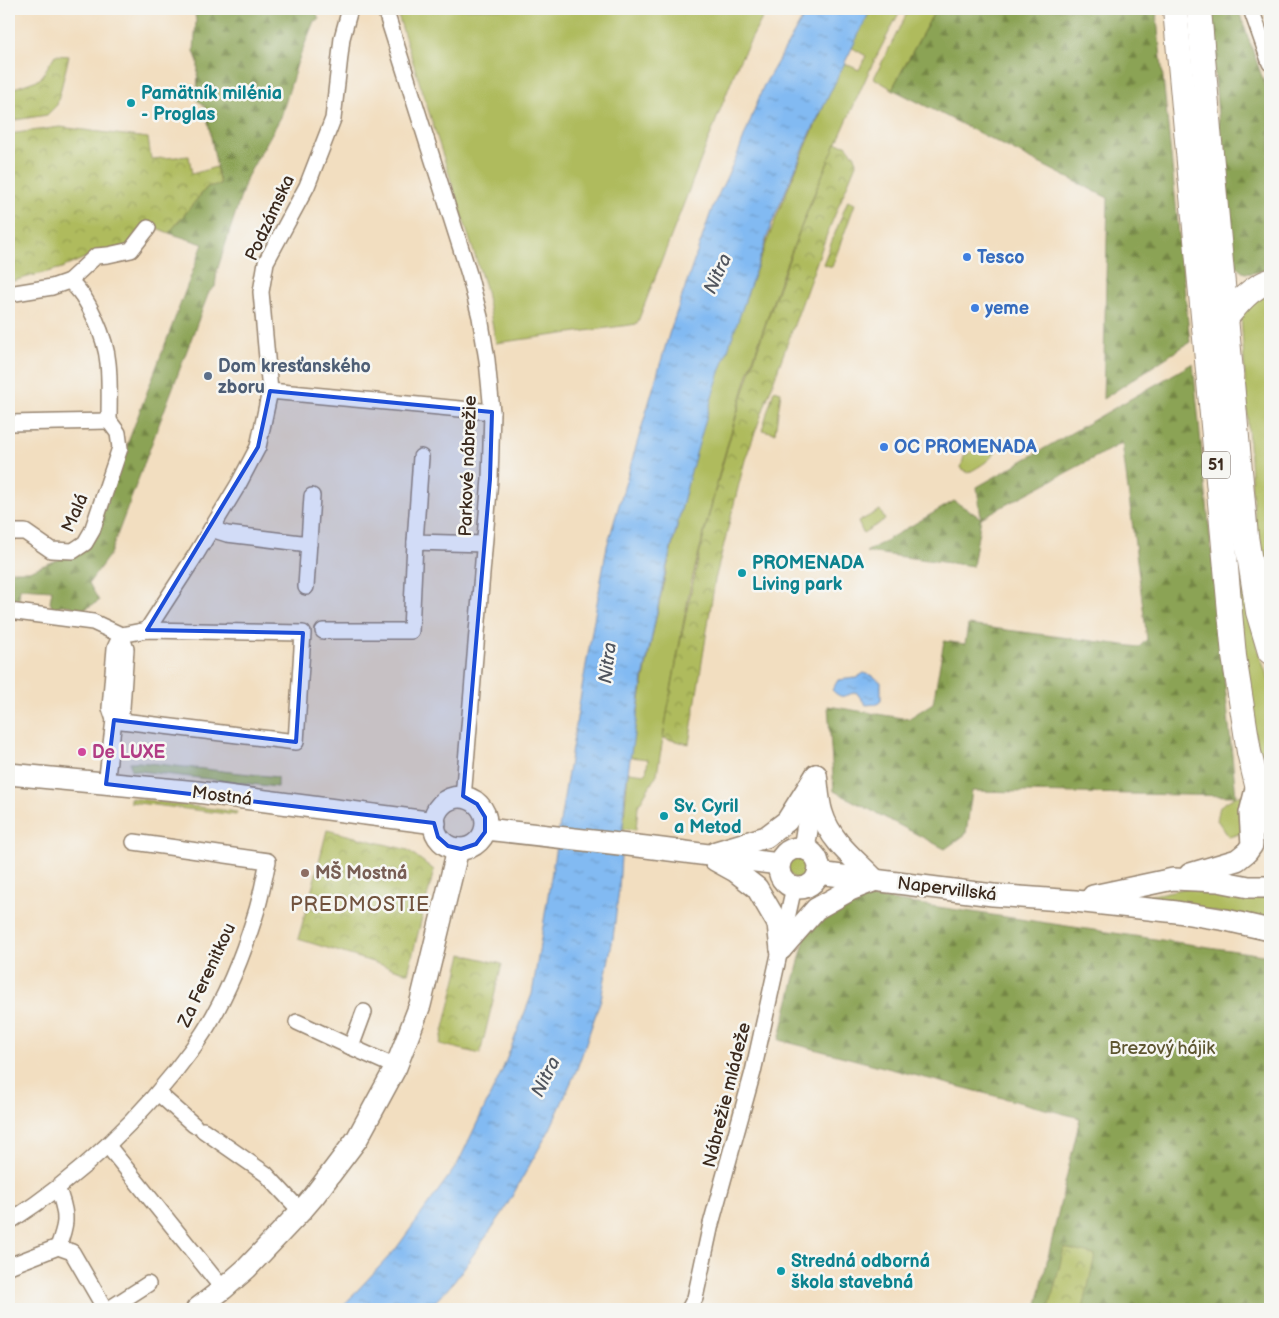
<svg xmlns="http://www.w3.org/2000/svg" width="1279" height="1318" viewBox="0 0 1279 1318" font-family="'Balsamiq Sans',sans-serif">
<defs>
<pattern id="forest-firs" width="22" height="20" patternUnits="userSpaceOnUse" patternTransform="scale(1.25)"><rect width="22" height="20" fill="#8ba354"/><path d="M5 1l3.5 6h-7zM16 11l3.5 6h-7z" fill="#738545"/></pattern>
<pattern id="park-crowns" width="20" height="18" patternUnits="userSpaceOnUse" patternTransform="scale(1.25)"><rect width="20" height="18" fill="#afbb5d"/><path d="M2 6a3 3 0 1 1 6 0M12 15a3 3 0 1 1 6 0" fill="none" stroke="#90984c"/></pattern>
<pattern id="water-ripples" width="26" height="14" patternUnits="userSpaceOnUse" patternTransform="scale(1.25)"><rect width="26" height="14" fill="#82baf2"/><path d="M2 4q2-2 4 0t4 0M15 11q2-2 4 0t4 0" fill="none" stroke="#6c97c3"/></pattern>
</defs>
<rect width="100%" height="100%" fill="#f6f6f2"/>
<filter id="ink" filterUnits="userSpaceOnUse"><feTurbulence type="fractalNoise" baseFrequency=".02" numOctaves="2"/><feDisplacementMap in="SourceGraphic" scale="10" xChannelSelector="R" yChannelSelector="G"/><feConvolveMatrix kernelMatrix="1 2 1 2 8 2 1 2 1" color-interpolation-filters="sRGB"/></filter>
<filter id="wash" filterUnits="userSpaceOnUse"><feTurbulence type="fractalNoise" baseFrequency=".0096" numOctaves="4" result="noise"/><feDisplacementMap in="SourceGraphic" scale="20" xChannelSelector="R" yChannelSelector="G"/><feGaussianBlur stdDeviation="1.12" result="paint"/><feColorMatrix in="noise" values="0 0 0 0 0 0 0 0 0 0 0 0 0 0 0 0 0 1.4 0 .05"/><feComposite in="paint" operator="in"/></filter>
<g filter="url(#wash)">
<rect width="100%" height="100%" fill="#f2dec0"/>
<g fill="#afbb5d" stroke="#75723e">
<path d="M 396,9 L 767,9 L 738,64 L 637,324 L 496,343 L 485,287 Z"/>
<path d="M 871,9 L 901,9 L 870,69 L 814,194 L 781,278 L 747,377 L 721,467 L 691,583 L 672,684 L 657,774 L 638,806 L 636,830 L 623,829 L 628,772 L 646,774 L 648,759 L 630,757 C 644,672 661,589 682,506 C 692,465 702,425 715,385 C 752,275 794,167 844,63 L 859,70 L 866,56 L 851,47 Z"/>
<path d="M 909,9 L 936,9 L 892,89 L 874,78 Z"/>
<path d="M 1270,294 L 1270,607 L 1262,582 L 1252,492 L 1241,314 L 1243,306 Z"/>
<path d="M 995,438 L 999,442 C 997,458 980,466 968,473 L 961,468 L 964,456 Z"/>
<path d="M 880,510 L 885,520 L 863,533 L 858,522 Z"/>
<path d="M 1235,565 L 1240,566 L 1258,650 L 1270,684 L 1270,804 L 1247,701 Z"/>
<path d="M 130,762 L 139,762 L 277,777 L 277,787 L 131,770 Z"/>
<path d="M 1242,795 L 1246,832 L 1229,837 L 1217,820 L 1220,806 L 1236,796 Z"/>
<path d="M 130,798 L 237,812 L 236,815 L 130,802 Z"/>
<circle cx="799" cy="868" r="11"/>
<path d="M 1205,884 L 1270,893 L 1270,922 L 1139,898 Z"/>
</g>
<g fill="url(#forest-firs)" stroke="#636639">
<path d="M 194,9 L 315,9 L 319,19 L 314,21 L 297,64 L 281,117 L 247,177 L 217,271 L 215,287 L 209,292 L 110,554 L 89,583 L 99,601 L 78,613 L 72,606 L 61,605 L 53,610 L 50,602 L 52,590 L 20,588 L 18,610 L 9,608 L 9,571 L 29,571 L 88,548 L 203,244 L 169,233 L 207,187 L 220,184 L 205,106 L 197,100 L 198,62 L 194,51 L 196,20 Z"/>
<path d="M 936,9 L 1156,9 L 1190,342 L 1103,399 L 1108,198 L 892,89 Z"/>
<path d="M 1209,9 L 1238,9 L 1270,99 L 1270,269 C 1238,278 1239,274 1229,244 Z"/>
<path d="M 1193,363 L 1236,796 L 972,791 L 966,834 L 945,849 L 834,791 L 828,706 L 908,719 L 933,703 L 944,641 L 965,644 L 968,625 L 1139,647 L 1147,639 L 1122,443 L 981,518 L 973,566 L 866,552 L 954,501 L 981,518 L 977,487 Z"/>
<path d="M 877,898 L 1270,956 L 1270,1309 L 1036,1309 L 1080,1118 L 779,1040 L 813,906 Z"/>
</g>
<g fill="url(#park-crowns)" stroke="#75723e">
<path d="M 55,55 L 69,56 L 57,105 L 47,115 L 9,121 L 9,90 L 40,79 Z"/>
<path d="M 60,127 L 148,138 L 151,159 L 189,156 L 192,174 L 216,167 L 220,184 L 207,187 L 169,233 L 147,224 L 127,246 L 94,254 L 62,268 L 9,282 L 11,238 L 9,235 L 9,134 Z"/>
<path d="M 836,143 L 846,145 L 855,156 L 856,164 L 827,234 L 745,460 L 715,580 L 689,744 L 663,738 C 696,533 753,334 836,143 Z"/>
<path d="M 848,200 L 855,204 L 832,267 L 823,264 Z"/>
<path d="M 774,390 L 781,392 L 775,433 L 762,430 Z"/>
<path d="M 327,830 L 408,850 L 434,870 L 408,973 L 298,939 L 307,907 L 321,911 L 323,900 L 310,897 Z"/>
<path d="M 462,954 L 502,964 L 480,1054 L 440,1044 Z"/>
<path d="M 1064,1248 L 1095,1255 L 1083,1309 L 1049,1309 Z"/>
</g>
<g fill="url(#water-ripples)" stroke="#5e7288">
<path d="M 808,9 L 871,9 L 811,132 L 772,223 L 715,387 L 690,475 L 665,573 L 642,684 L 625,791 L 619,889 L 613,938 L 601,999 L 577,1069 L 550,1129 L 502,1214 L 454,1282 L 428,1309 L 340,1309 L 395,1250 L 457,1165 L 501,1073 L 532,994 L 579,705 L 607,546 L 669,334 L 713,206 L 738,153 L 763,87 Z"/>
<path d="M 864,673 L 873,676 L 881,682 L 881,700 L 878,704 L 866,705 L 856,692 C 844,696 842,700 832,690 L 838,680 L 856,678 Z"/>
</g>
</g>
<g filter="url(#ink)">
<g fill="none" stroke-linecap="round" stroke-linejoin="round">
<defs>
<g id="street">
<path d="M 385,9 L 469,274 L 480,317 L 487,360 L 492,412 L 490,479 L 463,798"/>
<path d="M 1251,9 L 1270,63"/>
<path d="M 69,281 L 96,256 L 108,255 L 131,250 L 148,228"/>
<path d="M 9,294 L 52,287 L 69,281 C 88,295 106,339 108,363 C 110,382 109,402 109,421"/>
<path d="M 270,391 L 492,412"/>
<path d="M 9,423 L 109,421"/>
<path d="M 421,457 L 415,542 L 484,544"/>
<path d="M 211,529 L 227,534 L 309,544"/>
<path d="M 9,532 L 25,532 L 51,550 L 73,551 L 85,543 L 92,531 L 120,448 L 118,433 L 109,421"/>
<path d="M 306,587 L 312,496"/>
<path d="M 9,611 L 93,622 L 121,635 L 147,630 L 303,633 L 296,742 L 114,720"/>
<path d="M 147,630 L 195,556 L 238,485 L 258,447 L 270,391 L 261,292 L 266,262 L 307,186 L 333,119 L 342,38 L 350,9"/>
<path d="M 323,631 L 411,631 L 415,542"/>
<path d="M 114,720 L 122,708 L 126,649 L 121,635"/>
<path d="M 106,784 L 114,720 L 110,708 L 115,648 L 121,635"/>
<path d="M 364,1012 L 351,1047 L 396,1067"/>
<path d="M 297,1022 L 351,1047"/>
<path d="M 158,1093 L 194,1125"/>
<path d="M 203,1130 L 266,1174 L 293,1203 L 302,1210"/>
<path d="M 108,1146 L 223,1289"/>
<path d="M 9,1222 C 80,1176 142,1118 192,1049 C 220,1012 241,961 255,916 C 261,898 264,879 268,861 L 134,842"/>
<path d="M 58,1247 C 66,1225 68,1218 60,1195"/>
<path d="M 9,1266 L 58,1247 L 72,1252 L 105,1309"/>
<path d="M 109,1309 L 148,1284"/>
<path d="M 689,1309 L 695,1298 L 711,1224 L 753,1072 L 794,887"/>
</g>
<g id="secondary">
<path d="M 9,774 L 197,792 L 435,823"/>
<path d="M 816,775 C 818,787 818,801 822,813 C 830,841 856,860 875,880"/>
<circle cx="460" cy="823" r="26"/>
<path d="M 486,829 L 646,847 L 779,864"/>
<circle cx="799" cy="868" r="20"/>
<path d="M 804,849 L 813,792"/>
<path d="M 716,852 L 766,837 L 787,821 L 816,775"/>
<path d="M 715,860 L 735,871 L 757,888 L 778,924 L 781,949"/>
<path d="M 818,873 L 993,895 L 1075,901 L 1177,912 L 1226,920 L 1270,930"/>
<path d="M 1190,874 L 1237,860 L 1247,852 L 1252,845 L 1250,813 L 1257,785"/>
<path d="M 1093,896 L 1173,879 L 1218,881 L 1249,887 L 1270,887"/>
<path d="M 781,949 L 816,909 L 850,890 L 873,881"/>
<path d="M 197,1309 L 223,1289 L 247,1268 L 302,1210 L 314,1196 L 357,1139 L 396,1067 L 420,1005 L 458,849"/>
</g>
<g id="primary">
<path d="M 1175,9 L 1234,656 L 1249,752 L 1257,785 L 1270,827"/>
<path d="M 1199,9 L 1210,142 L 1246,536 L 1258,612 L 1270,652"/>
<path d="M 1226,318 C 1238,303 1251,287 1270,281"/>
</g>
</defs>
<use href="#street" stroke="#96846f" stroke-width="18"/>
<use href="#secondary" stroke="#96846f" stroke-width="24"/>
<use href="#primary" stroke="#96846f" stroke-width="26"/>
<use href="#street" stroke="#fff" stroke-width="15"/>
<use href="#secondary" stroke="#fff" stroke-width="21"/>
<use href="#primary" stroke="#fff" stroke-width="24"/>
</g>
</g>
<path fill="#1d4ed8" fill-opacity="0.2" stroke="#1d4ed8" stroke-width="4" stroke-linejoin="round" d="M 270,391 L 492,412 L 490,479 L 463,796 L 477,804 L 485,817 L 485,832 L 476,844 L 461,849 L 448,846 L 438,837 L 434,823 L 106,784 L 114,720 L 296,742 L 303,633 L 147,630 L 258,447 Z"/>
<g fill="#0f9aa8" stroke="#f6f6f2" stroke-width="2">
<circle cx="131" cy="103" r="5"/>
<circle cx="742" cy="573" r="5"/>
<circle cx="664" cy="816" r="5"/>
<circle cx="781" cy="1271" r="5"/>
</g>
<g fill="#3f7fe0" stroke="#f6f6f2" stroke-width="2">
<circle cx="967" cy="257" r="5"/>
<circle cx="975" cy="308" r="5"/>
<circle cx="884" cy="447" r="5"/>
</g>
<circle fill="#5c6f8a" stroke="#f6f6f2" stroke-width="2" cx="208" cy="376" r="5"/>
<circle fill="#d1479c" stroke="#f6f6f2" stroke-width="2" cx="82" cy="752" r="5"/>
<circle fill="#8d6e63" stroke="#f6f6f2" stroke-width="2" cx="305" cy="873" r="5"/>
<g text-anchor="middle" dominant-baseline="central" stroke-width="5" stroke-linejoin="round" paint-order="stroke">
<rect fill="#f6f6f2" stroke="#73675e" stroke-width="1" x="1202" y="451.5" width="28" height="27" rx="4"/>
<g font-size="16" font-weight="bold" fill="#3b2a1e">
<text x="1216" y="465">51</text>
</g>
<g font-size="18" font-weight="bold" fill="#0d838f" stroke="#f6f6f2" text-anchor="start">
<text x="141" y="93">Pamätník milénia<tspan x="141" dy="21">- Proglas</tspan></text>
<text x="752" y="563">PROMENADA<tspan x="752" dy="21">Living park</tspan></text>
<text x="674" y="806">Sv. Cyril<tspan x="674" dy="21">a Metod</tspan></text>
<text x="791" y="1261">Stredná odborná<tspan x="791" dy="21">škola stavebná</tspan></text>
</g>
<g font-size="18" fill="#3b2a1e" stroke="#f6f6f2">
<text transform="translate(270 218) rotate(-65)">Podzámska</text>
<text transform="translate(468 466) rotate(-88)">Parkové nábrežie</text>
<text transform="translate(75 513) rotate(-66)">Malá</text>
<text transform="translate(222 796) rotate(7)">Mostná</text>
<text transform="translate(947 889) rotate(7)">Napervillská</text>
<text transform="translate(207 975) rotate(-65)">Za Ferenitkou</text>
<text transform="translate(727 1095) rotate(-76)">Nábrežie mládeže</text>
</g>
<g font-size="18" font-weight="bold" fill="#366cbe" stroke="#f6f6f2" text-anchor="start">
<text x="977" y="257">Tesco</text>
<text x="985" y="308">yeme</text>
<text x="894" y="447">OC PROMENADA</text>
</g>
<g font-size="18" font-weight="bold" fill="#4e5e75" stroke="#f6f6f2" text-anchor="start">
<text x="218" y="366">Dom kresťanského<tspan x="218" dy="21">zboru</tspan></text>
</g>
<g font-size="18" font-weight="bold" fill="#b23c85" stroke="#f6f6f2" text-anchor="start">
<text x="92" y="752">De LUXE</text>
</g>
<g font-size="18" font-weight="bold" fill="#785e54" stroke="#f6f6f2" text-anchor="start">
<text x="315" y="873">MŠ Mostná</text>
</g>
<g font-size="18" fill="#5e5631" stroke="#f6f6f2">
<text x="1162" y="1048">Brezový hájik</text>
</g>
<g font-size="19" font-style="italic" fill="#50555e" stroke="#f6f6f2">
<text transform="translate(718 274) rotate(-66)">Nitra</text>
<text transform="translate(608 663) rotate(-83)">Nitra</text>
<text transform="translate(546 1077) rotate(-64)">Nitra</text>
</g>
<g font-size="20" letter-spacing="1" fill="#71523d" stroke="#f6f6f2">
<text x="360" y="905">PREDMOSTIE</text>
</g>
</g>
<rect width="1279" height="1318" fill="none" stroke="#f6f6f2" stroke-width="30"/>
</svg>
